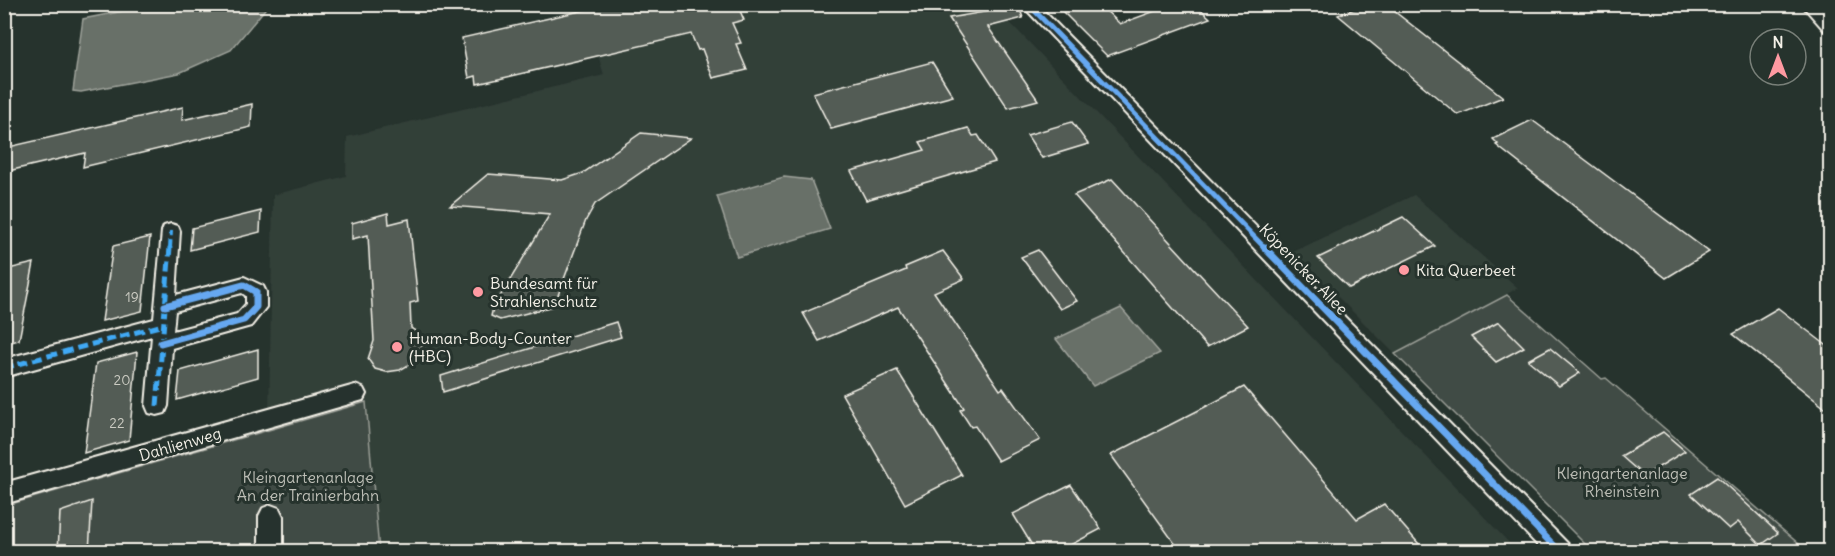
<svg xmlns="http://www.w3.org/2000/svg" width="1835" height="556" viewBox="0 0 1835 556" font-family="Delius,sans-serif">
<rect width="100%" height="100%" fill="#26332d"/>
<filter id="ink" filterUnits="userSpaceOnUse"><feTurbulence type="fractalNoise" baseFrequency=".0167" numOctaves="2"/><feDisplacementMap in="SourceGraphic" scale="12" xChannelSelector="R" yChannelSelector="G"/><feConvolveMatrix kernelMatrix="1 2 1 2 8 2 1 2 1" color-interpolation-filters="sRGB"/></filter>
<g filter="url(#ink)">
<g fill="#333f39">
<path d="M 951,4 L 960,13 L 996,8 L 1515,549 L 1512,552 L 379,551 L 365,389 L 269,417 L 273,195 L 346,176 L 347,137 L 604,75 L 583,5 Z"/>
<path d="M 1414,195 L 1518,288 L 1395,354 L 1293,252 Z"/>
</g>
<g fill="#414b45" stroke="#9a9e96" stroke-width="1.5">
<path d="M 1507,295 L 1602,379 L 1606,378 L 1807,551 L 1592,551 L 1395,354 Z"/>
<path d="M 366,402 L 379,551 L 5,551 L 4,506 Z"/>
</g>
<g fill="#676f68" stroke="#9fa39b" stroke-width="1.5">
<path d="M 154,5 L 266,5 L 265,9 L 231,50 L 179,73 L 81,92 L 73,91 L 83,19 Z"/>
<path d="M 784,177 L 811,180 L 830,229 L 737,257 L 717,196 Z"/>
<path d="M 1121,308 L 1160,353 L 1093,386 L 1056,339 Z"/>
</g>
<g fill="#525c55" stroke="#f4f1e8" stroke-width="1.5">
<path d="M 611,4 L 737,4 L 744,20 L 732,23 L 741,43 L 736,44 L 747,70 L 713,78 L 702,49 L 698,50 L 691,34 L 477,84 L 476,76 L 469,78 L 462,38 Z"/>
<path d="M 1055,4 L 1099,4 L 1120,24 L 1158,10 L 1152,4 L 1195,4 L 1210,18 L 1107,56 Z"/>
<path d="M 1367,4 L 1385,4 L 1503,97 L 1458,115 L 1338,15 Z"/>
<path d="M 1019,6 L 1023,18 L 988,27 L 1038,100 L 1008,108 L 949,18 Z"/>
<path d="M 932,62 L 953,96 L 831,129 L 813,93 Z"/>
<path d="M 252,104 L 251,127 L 83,167 L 85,153 L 4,172 L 4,148 L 183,107 L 182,120 Z"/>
<path d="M 1532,120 L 1536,123 L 1709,252 L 1666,278 L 1496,145 L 1498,144 L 1493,139 Z"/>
<path d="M 1072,122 L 1088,144 L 1042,158 L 1027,135 Z"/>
<path d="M 968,128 L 973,136 L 978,135 L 995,162 L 866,200 L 851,171 L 925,150 L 920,142 Z"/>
<path d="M 641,133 L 691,138 L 595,204 L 586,220 L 554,306 L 500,320 L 491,316 L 493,308 L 550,214 L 450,206 L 488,174 L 562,180 L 583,173 Z"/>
<path d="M 1112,179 L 1193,267 L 1248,326 L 1207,347 L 1074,195 Z"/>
<path d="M 261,211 L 260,232 L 190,250 L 192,228 Z"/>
<path d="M 388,213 L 389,224 L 409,219 L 418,301 L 410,303 L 411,328 L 420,334 L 423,343 L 421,353 L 412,363 L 400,370 L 386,372 L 375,369 L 368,359 L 374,341 L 368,235 L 352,239 L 352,223 Z"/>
<path d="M 1403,217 L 1435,246 L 1349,288 L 1318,258 Z"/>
<path d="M 150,237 L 142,311 L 102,321 L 113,246 Z"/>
<path d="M 1038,250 L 1077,301 L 1060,309 L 1021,257 Z"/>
<path d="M 943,251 L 964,279 L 934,292 L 1000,390 L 1003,388 L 1040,440 L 998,461 L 975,426 L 971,427 L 960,410 L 964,408 L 898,307 L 819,341 L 803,313 L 906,270 L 905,267 Z"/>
<path d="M 34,263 L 19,340 L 4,344 L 4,270 Z"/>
<path d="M 1778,308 L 1830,348 L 1830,412 L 1733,334 Z"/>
<path d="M 616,322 L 621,337 L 443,392 L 441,376 Z"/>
<path d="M 1499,322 L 1524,347 L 1496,362 L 1471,337 Z"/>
<path d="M 1550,348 L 1580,373 L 1559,386 L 1528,360 Z"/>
<path d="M 258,349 L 258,377 L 177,400 L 180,371 Z"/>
<path d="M 137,352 L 129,440 L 84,453 L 96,363 Z"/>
<path d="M 897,370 L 962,475 L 905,504 L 842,394 Z"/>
<path d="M 1244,387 L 1357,519 L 1384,504 L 1426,552 L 1181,552 L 1111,455 Z"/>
<path d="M 1663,432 L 1685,451 L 1644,476 L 1621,456 Z"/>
<path d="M 1717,477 L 1738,496 L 1778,533 L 1761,545 L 1738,522 L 1729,529 L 1691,494 Z"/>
<path d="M 1071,485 L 1101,529 L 1057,552 L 1036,552 L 1013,514 Z"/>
<path d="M 92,501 L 89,552 L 58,552 L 60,512 Z"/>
</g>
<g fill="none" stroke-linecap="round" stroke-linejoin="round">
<defs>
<g id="minor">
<path d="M 1021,4 L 1037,4 L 1568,544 L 1572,552 L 1544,552 Z"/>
<path d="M 1801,4 L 1817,4 L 1830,17 L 1830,31 L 1824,30 Z"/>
<path d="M 171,224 L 178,226 L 180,231 L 176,295 L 244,277 L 263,286 L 266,292 L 266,307 L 251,326 L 172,348 L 168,406 L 165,413 L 157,415 L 149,413 L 146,406 L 152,336 L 4,377 L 4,359 L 154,319 L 162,231 L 164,226 ZM 242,293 L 246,296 L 246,304 L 237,314 L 173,331 L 175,311 Z"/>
<path d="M 355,385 L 363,388 L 366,394 L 363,400 L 4,504 L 4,483 Z"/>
<path d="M 271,505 L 279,508 L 283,516 L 283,552 L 259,552 L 259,516 L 263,508 Z"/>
</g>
</defs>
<use href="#minor" stroke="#f4f1e8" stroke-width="4"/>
<use href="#minor" fill="#26332d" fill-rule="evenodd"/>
<path stroke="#3fa9f5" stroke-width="4" stroke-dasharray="8 4" stroke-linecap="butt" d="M 170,248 L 171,231"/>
<g stroke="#3fa9f5" stroke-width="5" stroke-dasharray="10 5" stroke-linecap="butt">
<path d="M 4,368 L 163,325"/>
<path d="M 157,406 L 170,247"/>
</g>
<defs>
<path id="cycleway-far1" d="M 1028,4 L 1265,248"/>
<g id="cycleway">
<path d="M 1264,247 L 1560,552"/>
<path d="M 161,343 L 244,320 L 256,307 L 256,292 L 244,285 L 165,306"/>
</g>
</defs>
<use href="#cycleway-far1" stroke="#26332d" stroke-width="8"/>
<use href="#cycleway" stroke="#26332d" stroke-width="10"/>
<use href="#cycleway-far1" stroke="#66a8f1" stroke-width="5"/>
<use href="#cycleway" stroke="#66a8f1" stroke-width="7"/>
</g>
</g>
<g fill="#ff9aa2" stroke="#26332d" stroke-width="2">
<circle cx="1404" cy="270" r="6"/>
<circle cx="478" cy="292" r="6"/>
<circle cx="397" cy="347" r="6"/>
</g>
<g text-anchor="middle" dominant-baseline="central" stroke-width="6" stroke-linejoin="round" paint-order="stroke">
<g font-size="14" fill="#ccccc3">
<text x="132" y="297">19</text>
<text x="122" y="380">20</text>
<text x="117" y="423">22</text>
</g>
<g font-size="16" fill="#f4f1e8" stroke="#26332d">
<text transform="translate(1304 269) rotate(46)">Köpenicker Allee</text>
<text transform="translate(180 444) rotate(-16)">Dahlienweg</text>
</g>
<g font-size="16" fill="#f4f1e8" stroke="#26332d" text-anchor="start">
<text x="1416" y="270">Kita Querbeet</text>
<text x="490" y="283">Bundesamt für<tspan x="490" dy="18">Strahlenschutz</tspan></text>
<text x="409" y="338">Human-Body-Counter<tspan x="409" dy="18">(HBC)</tspan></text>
</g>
<g font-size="16" fill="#bebfb7" stroke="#26332d">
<text x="1622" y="473">Kleingartenanlage<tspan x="1622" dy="18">Rheinstein</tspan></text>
<text x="308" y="477">Kleingartenanlage<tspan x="308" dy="18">An der Trainierbahn</tspan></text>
</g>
</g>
<rect width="1835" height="556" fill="none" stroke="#26332d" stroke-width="24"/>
<rect x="12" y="12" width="1811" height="532" fill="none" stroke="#f4f1e8" stroke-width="2" filter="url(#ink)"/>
<g transform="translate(1778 57)"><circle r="28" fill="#26332d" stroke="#787f78" stroke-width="1.5"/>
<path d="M0-4.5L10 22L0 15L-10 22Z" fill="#ff9aa2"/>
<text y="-9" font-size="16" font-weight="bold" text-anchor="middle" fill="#f4f1e8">N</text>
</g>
</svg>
